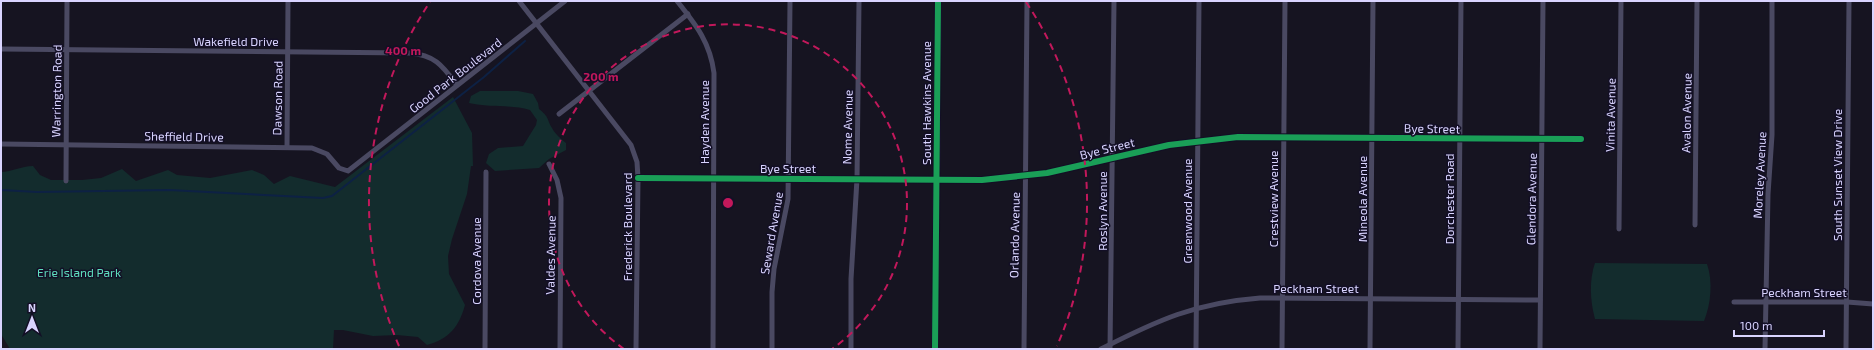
<svg xmlns="http://www.w3.org/2000/svg" width="1874" height="350" viewBox="0 0 1874 350" font-family="'Exo 2',sans-serif">
<rect width="100%" height="100%" fill="#161421"/>
<g fill="#132c2d">
<path d="M 480,91 L 518,91 L 533,94 L 538,103 L 539,109 C 550,118 546,118 552,128 C 555,134 561,139 566,143 L 566,150 L 549,159 L 539,168 L 495,171 L 486,163 L 489,154 L 498,148 L 523,146 L 536,125 L 537,120 L 530,110 C 510,104 490,108 469,103 L 471,96 Z"/>
<path d="M 453,97 L 472,133 L 473,166 L 471,166 L 467,194 L 452,239 L 448,256 L 449,274 L 465,305 C 459,327 449,339 427,345 L 418,337 L 397,335 L 373,336 L 343,330 L 334,330 L 333,349 L 10,349 L 1,334 L 1,172 C 12,172 21,166 33,166 L 40,175 L 51,180 L 82,180 L 101,178 L 122,169 L 136,181 L 168,170 L 177,175 L 210,178 L 252,170 L 264,175 L 274,184 L 290,176 L 335,187 Z"/>
<path d="M 1595,263 L 1707,264 C 1713,281 1711,304 1704,321 L 1595,319 C 1590,301 1589,280 1595,263 Z"/>
</g>
<g fill="none" stroke-linecap="round" stroke-linejoin="round">
<path stroke="#0d2144" stroke-width="2" d="M 1,190 L 37,192 L 169,190 L 323,198 L 332,196 L 484,77 L 525,41"/>
<g stroke="#4a4962" stroke-width="5">
<path d="M 519,1 L 631,145 L 637,162 L 638,178 L 636,349"/>
<path d="M 677,1 C 696,25 710,42 714,73 L 713,349"/>
<path d="M 1,49 L 409,53 C 435,55 442,65 457,85"/>
<path d="M 559,114 L 688,14"/>
<path d="M 1,144 L 312,148 L 327,154 L 339,168 L 348,171 L 565,1"/>
<path d="M 287,147 L 288,1"/>
<path d="M 549,164 L 557,180 L 561,198 L 560,349"/>
<path d="M 638,178 L 982,180 L 1047,173 L 1169,145 L 1238,137 L 1581,139"/>
<path d="M 66,181 L 67,1"/>
<path d="M 1695,225 L 1697,1"/>
<path d="M 1619,229 L 1621,1"/>
<path d="M 1734,302 L 1847,302 L 1873,304"/>
<path d="M 485,349 L 486,172"/>
<path d="M 772,349 L 772,292 L 774,269 L 788,199 L 790,1"/>
<path d="M 851,349 L 851,279 L 857,179 L 859,1"/>
<path d="M 1024,349 L 1027,1"/>
<path d="M 1101,349 C 1158,320 1195,303 1260,298 L 1540,300"/>
<path d="M 1110,349 L 1114,1"/>
<path d="M 1196,349 L 1199,1"/>
<path d="M 1282,349 L 1285,1"/>
<path d="M 1370,349 L 1373,1"/>
<path d="M 1458,349 L 1461,1"/>
<path d="M 1540,349 L 1543,1"/>
<path d="M 1765,349 L 1768,194 L 1772,135 L 1772,1"/>
<path d="M 1846,349 L 1849,1"/>
</g>
<path stroke="#575674" stroke-width="7" d="M 935,349 L 938,1"/>
<defs>
<g id="cycleway">
<path d="M 638,178 L 982,180 L 1047,173 L 1169,145 L 1238,137 L 1581,139"/>
<path d="M 935,349 L 938,1"/>
</g>
</defs>
<use href="#cycleway" stroke="#130f26" stroke-width="8"/>
<use href="#cycleway" stroke="#1a9f57" stroke-width="6"/>
</g>
<g fill="none" stroke="#c2185b" stroke-width="2" stroke-dasharray="7 5">
<path d="M624 349A179 179 0 1 1 832 349"/>
<path d="M399 346A359 359 0 0 1 430 2M1026 2A359 359 0 0 1 1057 346"/>
</g>
<g text-anchor="middle" dominant-baseline="central" stroke-width="3" stroke-linejoin="round" paint-order="stroke">
<g font-size="12" fill="#d9d4ff" stroke="#130f26">
<text x="236" y="41">Wakefield Drive</text>
<text transform="translate(455 75) rotate(-38)">Good Park Boulevard</text>
<text transform="translate(56 91) rotate(-89)">Warrington Road</text>
<text transform="translate(277 98) rotate(-89)">Dawson Road</text>
<text transform="translate(926 103) rotate(-90)">South Hawkins Avenue</text>
<text transform="translate(1686 113) rotate(-89)">Avalon Avenue</text>
<text transform="translate(1610 115) rotate(-89)">Vinita Avenue</text>
<text transform="translate(704 122) rotate(-90)">Hayden Avenue</text>
<text transform="translate(847 127) rotate(-89)">Nome Avenue</text>
<text transform="translate(1432 128) rotate(1)">Bye Street</text>
<text transform="translate(184 136) rotate(1)">Sheffield Drive</text>
<text transform="translate(1107 148) rotate(-14)">Bye Street</text>
<text x="788" y="168">Bye Street</text>
<text transform="translate(1759 175) rotate(-87)">Moreley Avenue</text>
<text transform="translate(1837 175) rotate(-90)">South Sunset View Drive</text>
<text transform="translate(1273 199) rotate(-90)">Crestview Avenue</text>
<text transform="translate(1362 199) rotate(-90)">Mineola Avenue</text>
<text transform="translate(1449 199) rotate(-90)">Dorchester Road</text>
<text transform="translate(1531 199) rotate(-89)">Glendora Avenue</text>
<text transform="translate(1102 211) rotate(-90)">Roslyn Avenue</text>
<text transform="translate(1187 211) rotate(-90)">Greenwood Avenue</text>
<text transform="translate(627 227) rotate(-90)">Frederick Boulevard</text>
<text transform="translate(771 233) rotate(-80)">Seward Avenue</text>
<text transform="translate(1014 235) rotate(-89)">Orlando Avenue</text>
<text transform="translate(550 255) rotate(-89)">Valdes Avenue</text>
<text transform="translate(476 261) rotate(-90)">Cordova Avenue</text>
<text x="1316" y="288">Peckham Street</text>
<text x="1804" y="292">Peckham Street</text>
</g>
<g font-size="12" fill="#5fe0c0" stroke="#130f26">
<text x="79" y="272">Erie Island Park</text>
</g>
</g>
<circle cx="728" cy="203" r="6" fill="#c2185b" stroke="#130f26" stroke-width="2"/>
<g font-size="12" text-anchor="middle" font-weight="bold" fill="#c2185b" stroke="#130f26" stroke-width="3" stroke-linejoin="round" paint-order="stroke">
<text x="403" y="55">400 m</text>
<text x="601" y="81">200 m</text>
</g>
<rect width="1874" height="350" fill="none" stroke="#d9d4ff" stroke-width="4"/>
<g transform="translate(32 318)" stroke="#130f26" stroke-width="3" paint-order="stroke">
<path d="M0-3L7 15L0 10L-7 15Z" fill="#d9d4ff"/>
<text y="-6" font-size="11" font-weight="bold" text-anchor="middle" fill="#d9d4ff">N</text>
</g>
<path d="M1734 330v6h90v-6" fill="none" stroke="#d9d4ff" stroke-width="2"/>
<text x="1740" y="330" font-size="12" fill="#d9d4ff" stroke="#130f26" stroke-width="3" paint-order="stroke">100 m</text>
</svg>
